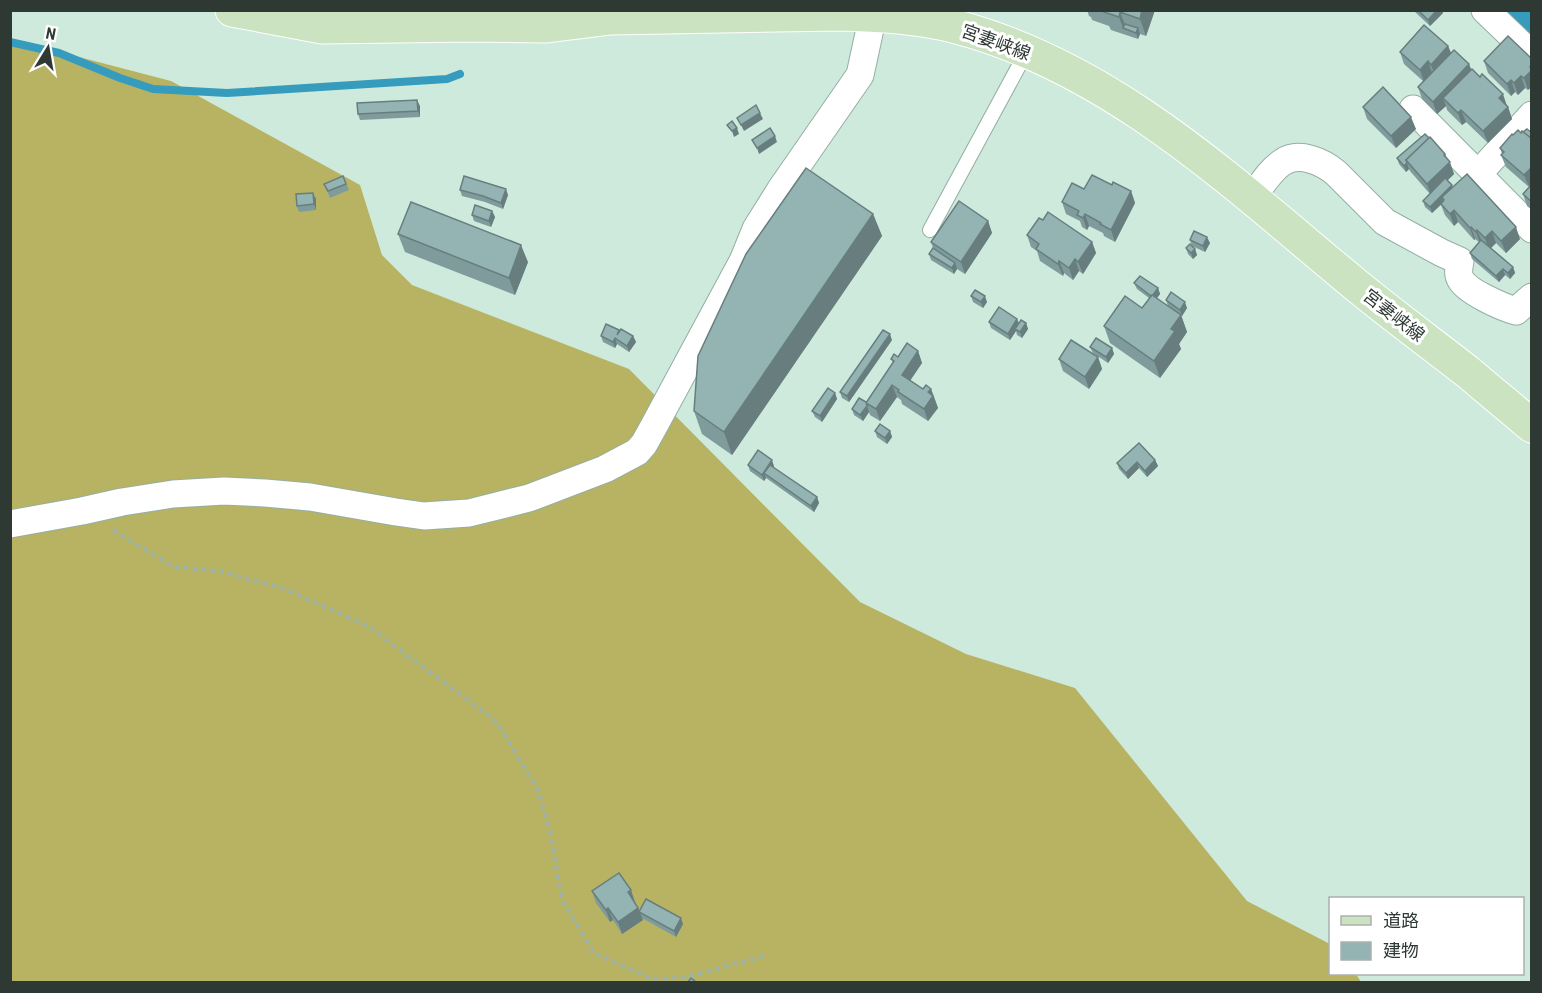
<svg xmlns="http://www.w3.org/2000/svg" width="1542" height="993" viewBox="0 0 1542 993" font-family="'Roboto Condensed','Noto Sans JP',sans-serif">
<rect width="100%" height="100%" fill="#ceeadd"/>
<path fill="#b7b362" d="M 10,39 L 171,81 L 360,185 L 382,255 L 412,285 L 629,369 L 860,602 L 966,654 L 1075,688 L 1247,901 L 1330,944 L 1330,974 L 1356,974 L 1361,982 L 11,982 Z"/>
<g fill="none" stroke-linecap="round" stroke-linejoin="round">
<path stroke="#369cbe" stroke-width="8" d="M 10,42 L 59,53 L 120,78 L 153,89 L 227,93 L 447,79 L 460,74"/>
<path stroke="#369cbe" stroke-width="45" d="M 1523,10 L 1532,19"/>
<defs>
<path id="service" d="M 930,230 L 1027,51"/>
<g id="minor">
<path d="M 1485,10 L 1532,55"/>
<path d="M 1413,109 L 1532,229"/>
<path d="M 1478,174 L 1532,115"/>
<path d="M 1252,198 C 1261,186 1270,170 1283,162 C 1299,151 1323,162 1336,173 L 1385,222 L 1442,253 L 1460,261 C 1459,268 1457,274 1461,280 C 1468,292 1502,307 1516,311 L 1532,297"/>
<path d="M 10,524 L 82,511 L 122,502 L 173,494 L 224,491 L 265,493 L 310,497 L 396,512 L 424,516 L 469,513 L 529,498 L 605,469 L 637,452 L 644,444 L 654,426 L 743,261 L 756,229 L 781,189 L 860,75 L 873,15"/>
</g>
<path id="primary" d="M 232,10 L 322,27 L 472,25 L 547,26 L 611,18 L 839,14 C 878,15 919,17 957,27 C 1108,67 1226,177 1344,275 C 1384,309 1427,340 1469,373 C 1490,391 1511,408 1532,426"/>
</defs>
<use href="#service" stroke="#94afa3" stroke-width="16"/>
<use href="#minor" stroke="#94afa3" stroke-width="29"/>
<use href="#primary" stroke="#fff" stroke-width="35"/>
<path stroke="#9eb4aa" stroke-width="4" stroke-dasharray="4.5 4.5" stroke-linecap="butt" d="M 113,530 L 174,567 L 219,571 L 285,589 L 368,626 L 496,721 L 538,790 L 551,836 L 562,900 L 594,953 L 652,979 L 683,978 L 764,956"/>
<use href="#service" stroke="#fff" stroke-width="14"/>
<use href="#minor" stroke="#fff" stroke-width="27"/>
<use href="#primary" stroke="#cbe3c0" stroke-width="33"/>
</g>
<g fill="#7f9b9b">
<path d="M 1087,10 L 1155,10 L 1146,36 L 1140,34 L 1138,39 L 1111,30 L 1109,26 L 1092,20 L 1091,17 L 1089,16 Z"/>
<path d="M 1442,10 L 1443,13 L 1430,26 L 1414,11 Z"/>
<path d="M 1448,46 L 1451,53 L 1471,70 L 1508,107 L 1512,119 L 1488,143 L 1466,122 L 1462,125 L 1447,110 L 1446,106 L 1437,114 L 1422,99 L 1418,87 L 1423,81 L 1404,64 L 1400,52 Z"/>
<path d="M 1532,59 L 1528,90 L 1525,88 L 1518,95 L 1515,92 L 1511,96 L 1488,73 L 1484,61 Z"/>
<path d="M 420,106 L 420,117 L 360,120 L 358,114 Z"/>
<path d="M 1363,107 L 1416,129 L 1396,148 L 1367,119 Z"/>
<path d="M 1513,135 L 1529,187 L 1506,167 L 1501,155 L 1502,154 L 1500,148 Z"/>
<path d="M 1445,154 L 1454,174 L 1447,181 L 1452,187 L 1520,239 L 1506,253 L 1496,243 L 1491,248 L 1513,267 L 1515,273 L 1510,279 L 1505,275 L 1499,282 L 1472,259 L 1470,253 L 1479,242 L 1475,239 L 1474,240 L 1458,222 L 1454,226 L 1445,215 L 1441,205 L 1432,213 L 1425,207 L 1423,201 L 1430,194 L 1410,171 L 1409,169 L 1406,172 L 1399,164 L 1397,158 Z"/>
<path d="M 343,176 L 349,190 L 330,198 L 324,184 Z"/>
<path d="M 1532,184 L 1532,210 L 1527,206 L 1523,194 Z"/>
<path d="M 1112,185 L 1131,191 L 1135,203 L 1115,242 L 1104,236 L 1103,233 L 1089,226 L 1087,230 L 1082,227 L 1080,221 L 1066,214 L 1062,202 L 1084,189 Z"/>
<path d="M 460,190 L 508,195 L 503,209 L 485,202 L 462,196 Z"/>
<path d="M 316,199 L 316,210 L 299,212 L 297,206 Z"/>
<path d="M 492,211 L 495,217 L 491,227 L 474,221 L 472,215 Z"/>
<path d="M 873,214 L 882,236 L 732,455 L 702,434 L 694,411 Z"/>
<path d="M 1043,220 L 1092,242 L 1096,253 L 1083,274 L 1079,271 L 1073,280 L 1064,273 L 1063,276 L 1040,261 L 1037,251 L 1031,247 L 1027,235 Z"/>
<path d="M 988,221 L 992,233 L 965,274 L 957,269 L 954,274 L 931,260 L 929,254 L 933,248 L 931,242 Z"/>
<path d="M 398,234 L 528,262 L 515,295 L 405,252 Z"/>
<path d="M 1190,240 L 1210,243 L 1205,252 L 1192,246 L 1195,249 L 1197,255 L 1193,259 L 1188,254 L 1186,248 L 1192,246 Z"/>
<path d="M 1134,283 L 1158,288 L 1160,294 L 1157,298 L 1181,315 L 1187,332 L 1179,344 L 1181,349 L 1160,378 L 1110,343 L 1104,326 L 1142,308 L 1149,298 L 1137,289 Z"/>
<path d="M 971,296 L 987,302 L 983,308 L 973,302 Z"/>
<path d="M 1166,300 L 1187,308 L 1182,316 L 1168,306 Z"/>
<path d="M 989,322 L 1026,323 L 1028,329 L 1022,338 L 1017,335 L 1016,331 L 1010,340 L 991,328 Z"/>
<path d="M 619,332 L 633,336 L 636,342 L 629,352 L 617,344 L 615,348 L 603,342 L 601,336 Z"/>
<path d="M 892,340 L 849,402 L 842,398 L 840,392 Z"/>
<path d="M 1090,347 L 1112,348 L 1114,354 L 1108,363 L 1093,353 Z"/>
<path d="M 918,351 L 922,363 L 910,380 L 923,389 L 931,389 L 938,408 L 928,421 L 902,404 L 901,400 L 897,397 L 880,421 L 870,415 L 869,412 L 863,421 L 854,415 L 852,409 L 866,402 L 893,363 L 891,359 Z"/>
<path d="M 1098,357 L 1102,369 L 1089,389 L 1063,371 L 1059,359 Z"/>
<path d="M 835,393 L 837,399 L 822,422 L 815,417 L 812,411 Z"/>
<path d="M 875,431 L 890,431 L 892,437 L 887,444 L 877,437 Z"/>
<path d="M 1155,460 L 1158,466 L 1147,477 L 1139,468 L 1128,479 L 1119,469 L 1117,463 Z"/>
<path d="M 748,465 L 774,466 L 773,467 L 817,497 L 819,503 L 814,512 L 766,478 L 764,481 L 750,471 Z"/>
<path d="M 592,891 L 635,902 L 635,903 L 640,911 L 683,924 L 676,937 L 642,918 L 643,920 L 622,934 L 613,920 L 610,922 L 596,903 Z"/>
</g>
<g fill="#687e7e">
<path d="M 1142,10 L 1155,10 L 1146,36 L 1140,19 Z"/>
<path d="M 1437,10 L 1442,10 L 1443,13 L 1430,26 L 1428,20 Z"/>
<path d="M 1120,12 L 1127,30 L 1123,28 L 1119,17 Z"/>
<path d="M 1138,28 L 1140,34 L 1138,39 L 1136,33 Z"/>
<path d="M 1448,46 L 1453,58 L 1436,77 L 1431,65 Z"/>
<path d="M 1428,61 L 1432,73 L 1424,82 L 1420,70 Z"/>
<path d="M 1469,64 L 1474,76 L 1443,98 L 1446,106 L 1437,114 L 1433,102 Z"/>
<path d="M 1532,66 L 1532,87 L 1528,90 L 1524,78 Z"/>
<path d="M 1521,76 L 1525,88 L 1518,95 L 1514,83 Z"/>
<path d="M 1511,80 L 1515,92 L 1511,96 L 1507,84 Z"/>
<path d="M 1503,94 L 1507,106 L 1499,98 Z"/>
<path d="M 417,100 L 420,106 L 420,117 L 418,111 Z"/>
<path d="M 1508,107 L 1512,119 L 1488,143 L 1483,131 Z"/>
<path d="M 1461,110 L 1466,122 L 1462,125 L 1458,113 Z"/>
<path d="M 760,113 L 763,119 L 744,131 L 741,125 Z"/>
<path d="M 1411,117 L 1416,129 L 1396,148 L 1391,136 Z"/>
<path d="M 737,128 L 739,134 L 734,137 L 732,131 Z"/>
<path d="M 775,136 L 777,142 L 759,154 L 757,148 Z"/>
<path d="M 1445,154 L 1449,164 L 1450,162 L 1454,174 L 1431,196 L 1427,184 Z"/>
<path d="M 1407,163 L 1409,169 L 1406,172 L 1404,166 Z"/>
<path d="M 1532,167 L 1532,184 L 1529,187 L 1524,175 Z"/>
<path d="M 1452,185 L 1454,191 L 1442,197 L 1443,202 L 1432,213 L 1430,207 Z"/>
<path d="M 506,189 L 508,195 L 503,209 L 501,203 Z"/>
<path d="M 1131,191 L 1135,203 L 1115,242 L 1111,230 Z"/>
<path d="M 313,193 L 316,199 L 316,210 L 314,204 Z"/>
<path d="M 1454,210 L 1458,222 L 1454,226 L 1450,214 Z"/>
<path d="M 492,211 L 495,217 L 491,227 L 489,221 Z"/>
<path d="M 873,214 L 882,236 L 732,455 L 724,432 Z"/>
<path d="M 1085,214 L 1089,226 L 1087,230 L 1083,218 Z"/>
<path d="M 988,221 L 992,233 L 965,274 L 961,262 Z"/>
<path d="M 1471,227 L 1475,239 L 1474,240 L 1470,228 Z"/>
<path d="M 1516,227 L 1520,239 L 1506,253 L 1501,241 Z"/>
<path d="M 1477,230 L 1482,242 L 1480,243 L 1476,232 Z"/>
<path d="M 1492,231 L 1496,243 L 1489,250 L 1485,238 Z"/>
<path d="M 1207,237 L 1210,243 L 1205,252 L 1203,246 Z"/>
<path d="M 1092,242 L 1096,253 L 1083,274 L 1078,262 Z"/>
<path d="M 521,245 L 528,262 L 515,295 L 509,278 Z"/>
<path d="M 1195,249 L 1197,255 L 1193,259 L 1191,253 Z"/>
<path d="M 1075,259 L 1079,271 L 1073,280 L 1069,268 Z"/>
<path d="M 1059,261 L 1064,273 L 1063,276 L 1058,264 Z"/>
<path d="M 955,263 L 957,269 L 954,274 L 952,268 Z"/>
<path d="M 1513,267 L 1515,273 L 1510,279 L 1508,273 Z"/>
<path d="M 1503,269 L 1505,275 L 1499,282 L 1496,276 Z"/>
<path d="M 1158,288 L 1160,294 L 1154,302 L 1152,296 Z"/>
<path d="M 985,296 L 987,302 L 983,308 L 981,302 Z"/>
<path d="M 1185,302 L 1187,308 L 1182,316 L 1180,310 Z"/>
<path d="M 1181,315 L 1187,332 L 1179,344 L 1181,349 L 1160,378 L 1154,361 L 1171,329 Z"/>
<path d="M 1017,319 L 1020,325 L 1015,329 L 1016,331 L 1010,340 L 1008,334 Z"/>
<path d="M 1026,323 L 1028,329 L 1022,338 L 1020,332 Z"/>
<path d="M 890,334 L 892,340 L 849,402 L 847,396 Z"/>
<path d="M 633,336 L 636,342 L 629,352 L 627,346 Z"/>
<path d="M 615,338 L 617,344 L 615,348 L 613,342 Z"/>
<path d="M 1112,348 L 1114,354 L 1108,363 L 1106,357 Z"/>
<path d="M 918,351 L 922,363 L 906,387 L 902,375 Z"/>
<path d="M 1098,357 L 1102,369 L 1089,389 L 1085,377 Z"/>
<path d="M 892,385 L 897,397 L 880,421 L 876,409 Z"/>
<path d="M 931,389 L 938,408 L 928,421 L 924,409 L 928,392 Z"/>
<path d="M 835,393 L 837,399 L 822,422 L 820,416 Z"/>
<path d="M 867,406 L 869,412 L 863,421 L 860,415 Z"/>
<path d="M 890,431 L 892,437 L 887,444 L 885,438 Z"/>
<path d="M 772,460 L 774,466 L 768,476 L 764,473 L 766,478 L 764,481 L 762,475 Z"/>
<path d="M 1155,460 L 1158,466 L 1147,477 L 1145,471 Z"/>
<path d="M 1137,462 L 1139,468 L 1128,479 L 1126,473 Z"/>
<path d="M 817,497 L 819,503 L 814,512 L 811,506 Z"/>
<path d="M 631,890 L 635,902 L 632,904 L 628,892 Z"/>
<path d="M 608,908 L 613,920 L 610,922 L 606,910 Z"/>
<path d="M 638,908 L 643,920 L 622,934 L 618,922 Z"/>
<path d="M 681,918 L 683,924 L 676,937 L 674,931 Z"/>
</g>
<g fill="#94b4b4" stroke="#687e7e" stroke-width="1.5">
<path d="M 1105,10 L 1142,10 L 1140,19 L 1120,12 L 1119,17 L 1104,12 Z"/>
<path d="M 1418,10 L 1437,10 L 1428,20 Z"/>
<path d="M 1125,24 L 1138,28 L 1136,33 L 1123,28 Z"/>
<path d="M 1424,25 L 1448,46 L 1431,65 L 1428,61 L 1420,70 L 1400,52 Z"/>
<path d="M 1508,36 L 1532,59 L 1532,66 L 1530,67 L 1532,68 L 1532,70 L 1524,78 L 1521,76 L 1514,83 L 1511,80 L 1507,84 L 1484,61 Z"/>
<path d="M 1454,50 L 1469,64 L 1433,102 L 1418,87 Z"/>
<path d="M 1472,69 L 1480,77 L 1482,74 L 1503,94 L 1499,98 L 1508,107 L 1483,131 L 1461,110 L 1458,113 L 1443,98 Z"/>
<path d="M 1383,87 L 1411,117 L 1391,136 L 1363,107 Z"/>
<path d="M 417,100 L 418,111 L 358,114 L 357,103 Z"/>
<path d="M 756,105 L 760,113 L 741,125 L 737,118 Z"/>
<path d="M 732,121 L 737,128 L 732,131 L 727,125 Z"/>
<path d="M 770,128 L 775,136 L 757,148 L 752,140 Z"/>
<path d="M 1527,129 L 1532,133 L 1532,139 L 1523,132 Z"/>
<path d="M 1518,130 L 1521,133 L 1522,131 L 1532,139 L 1532,167 L 1524,175 L 1501,155 L 1504,152 L 1500,148 L 1512,134 L 1513,135 Z"/>
<path d="M 1425,134 L 1429,138 L 1406,160 L 1407,163 L 1404,166 L 1397,158 Z"/>
<path d="M 1430,137 L 1445,154 L 1444,155 L 1450,162 L 1427,184 L 1406,160 Z"/>
<path d="M 806,168 L 873,214 L 724,432 L 694,411 L 698,356 L 746,254 Z"/>
<path d="M 1467,174 L 1516,227 L 1501,241 L 1492,231 L 1485,238 L 1477,230 L 1476,232 L 1471,227 L 1470,228 L 1454,210 L 1450,214 L 1441,204 L 1444,200 L 1442,197 Z"/>
<path d="M 1092,175 L 1112,185 L 1113,182 L 1131,191 L 1111,230 L 1100,224 L 1101,223 L 1085,214 L 1083,218 L 1077,215 L 1079,211 L 1062,202 L 1072,183 L 1084,189 Z"/>
<path d="M 343,176 L 346,184 L 328,191 L 324,184 Z"/>
<path d="M 464,176 L 506,189 L 501,203 L 483,196 L 460,190 Z"/>
<path d="M 1445,178 L 1452,185 L 1430,207 L 1423,201 Z"/>
<path d="M 1532,184 L 1532,202 L 1523,194 Z"/>
<path d="M 313,193 L 314,204 L 297,206 L 296,194 Z"/>
<path d="M 959,201 L 988,221 L 961,262 L 931,242 Z"/>
<path d="M 411,202 L 521,245 L 509,278 L 398,234 Z"/>
<path d="M 475,205 L 492,211 L 489,221 L 472,215 Z"/>
<path d="M 1048,212 L 1092,242 L 1078,262 L 1075,259 L 1069,268 L 1059,261 L 1058,264 L 1036,249 L 1039,244 L 1027,235 L 1039,218 L 1043,220 Z"/>
<path d="M 1194,231 L 1207,237 L 1203,246 L 1190,240 Z"/>
<path d="M 1481,240 L 1513,267 L 1508,273 L 1503,269 L 1496,276 L 1470,253 Z"/>
<path d="M 1190,244 L 1195,249 L 1191,253 L 1186,248 Z"/>
<path d="M 933,248 L 955,263 L 952,268 L 929,254 Z"/>
<path d="M 1140,276 L 1158,288 L 1153,295 L 1152,295 L 1151,296 L 1134,283 Z"/>
<path d="M 975,290 L 985,296 L 981,302 L 971,296 Z"/>
<path d="M 1171,292 L 1185,302 L 1180,310 L 1166,300 Z"/>
<path d="M 1152,295 L 1181,315 L 1171,329 L 1175,331 L 1154,361 L 1104,326 L 1125,296 L 1142,308 Z"/>
<path d="M 999,307 L 1017,319 L 1008,334 L 989,322 Z"/>
<path d="M 1021,320 L 1026,323 L 1020,332 L 1015,329 Z"/>
<path d="M 606,324 L 619,330 L 617,335 L 621,329 L 633,336 L 627,346 L 615,338 L 613,342 L 601,336 Z"/>
<path d="M 883,330 L 890,334 L 847,396 L 840,392 Z"/>
<path d="M 1096,338 L 1112,348 L 1106,357 L 1090,347 Z"/>
<path d="M 1071,340 L 1098,357 L 1085,377 L 1059,359 Z"/>
<path d="M 907,343 L 918,351 L 902,375 L 923,389 L 926,385 L 931,389 L 928,392 L 933,396 L 924,409 L 898,392 L 899,390 L 892,385 L 876,409 L 866,403 L 894,361 L 891,359 L 894,354 L 898,357 Z"/>
<path d="M 828,388 L 835,393 L 820,416 L 812,411 Z"/>
<path d="M 859,398 L 866,402 L 867,406 L 860,415 L 852,409 Z"/>
<path d="M 880,424 L 890,431 L 885,438 L 875,431 Z"/>
<path d="M 1139,443 L 1155,460 L 1145,471 L 1137,462 L 1126,473 L 1117,463 Z"/>
<path d="M 758,450 L 772,460 L 762,475 L 748,465 Z"/>
<path d="M 770,465 L 817,497 L 811,506 L 764,473 Z"/>
<path d="M 619,873 L 631,890 L 628,892 L 638,908 L 618,922 L 608,908 L 606,910 L 592,891 Z"/>
<path d="M 646,899 L 681,918 L 674,931 L 639,912 Z"/>
<path d="M 691,978 L 696,982 L 688,982 Z"/>
</g>
<g text-anchor="middle" dominant-baseline="central" stroke-width="6" stroke-linejoin="round" paint-order="stroke">
<g font-size="18" fill="#2e3934" stroke="#fff">
<text transform="translate(996 42) rotate(20)">宮妻峡線</text>
<text transform="translate(1394 315) rotate(38)">宮妻峡線</text>
</g>
</g>
<rect width="1542" height="993" fill="none" stroke="#2e3934" stroke-width="24"/>
<rect x="1329" y="897" width="195" height="78" fill="#ffffff" stroke="#abb0ae" stroke-width="1.5"/>
<rect x="1341" y="916" width="30" height="9" fill="#cbe3c0" stroke="#abb0ae" stroke-width="1.5"/>
<text x="1383" y="927" font-size="18" fill="#2e3934">道路</text>
<rect x="1341" y="942" width="30" height="18" fill="#94b4b4" stroke="#abb0ae" stroke-width="1.5"/>
<text x="1383" y="957" font-size="18" fill="#2e3934">建物</text>
<g transform="translate(48 48) rotate(11)" stroke="#ffffff" stroke-width="4.5" paint-order="stroke">
<path d="M0-4.5L10 22L0 15L-10 22Z" fill="#2e3934"/>
<text y="-9" font-size="16" font-weight="bold" text-anchor="middle" fill="#2e3934">N</text>
</g>
</svg>
